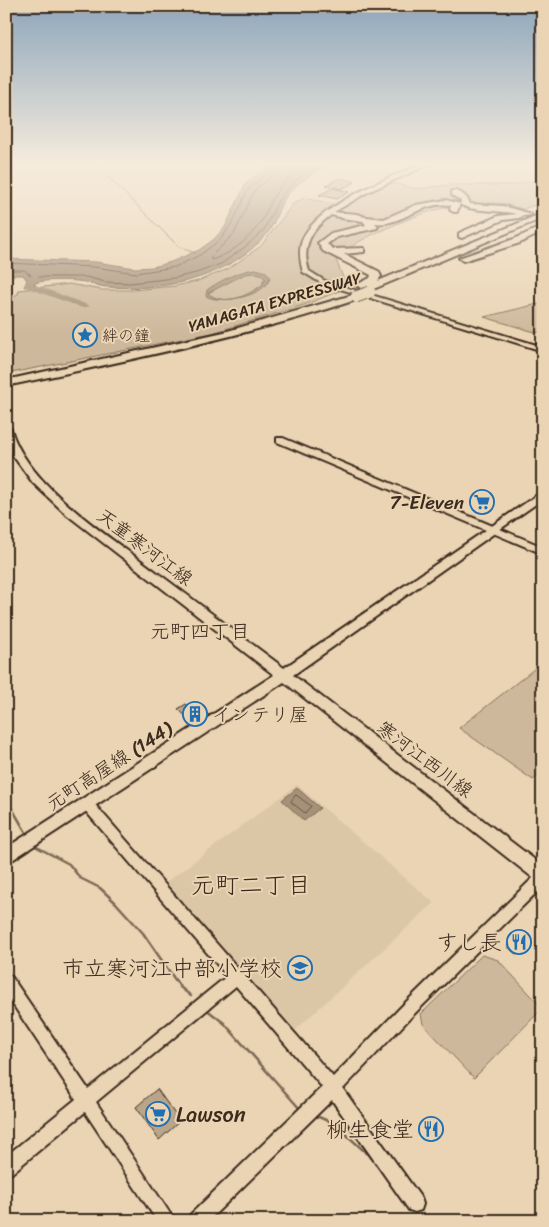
<svg xmlns="http://www.w3.org/2000/svg" width="549" height="1227" viewBox="0 0 549 1227" font-family="Sriracha,'Klee One',sans-serif">
<rect width="100%" height="100%" fill="#ead4b3"/>
<filter id="ink" filterUnits="userSpaceOnUse"><feTurbulence type="fractalNoise" baseFrequency=".02" numOctaves="2"/><feDisplacementMap in="SourceGraphic" scale="10" xChannelSelector="R" yChannelSelector="G"/><feConvolveMatrix kernelMatrix="1 2 1 2 8 2 1 2 1" color-interpolation-filters="sRGB"/></filter>
<g filter="url(#ink)">
<path fill="#dbc6a6" d="M 297,785 L 434,903 L 292,1033 L 165,883 Z"/>
<g fill="#ceb89b" stroke="#84715c">
<path d="M 543,178 L 543,202 L 523,209 L 501,203 L 487,203 L 486,205 C 467,205 447,206 428,212 C 405,220 349,241 336,260 L 344,280 L 335,287 L 342,290 L 304,305 L 212,333 L 6,374 L 6,300 L 18,294 L 19,290 L 69,284 L 102,290 L 133,290 L 175,286 L 198,281 L 228,269 L 261,246 L 293,204 L 304,198 L 338,205 L 389,182 L 416,189 L 449,185 L 515,185 Z"/>
<path d="M 538,304 L 543,307 L 543,325 L 538,333 L 484,317 Z"/>
<path d="M 543,662 L 543,771 L 533,780 L 459,728 Z"/>
<path d="M 482,955 L 498,960 L 543,1008 L 474,1078 L 423,1024 L 421,1014 Z"/>
</g>
<g fill="#a69178" stroke="#7b6854" fill-rule="evenodd">
<path d="M 273,162 L 335,162 C 316,171 292,184 282,203 C 277,213 274,225 267,234 C 249,255 223,270 197,278 C 169,287 136,289 107,287 C 100,287 92,283 85,282 C 74,280 41,279 33,284 L 36,285 L 24,287 L 27,280 L 23,275 L 6,275 L 6,259 L 96,262 L 135,268 L 153,267 L 171,262 L 199,250 L 213,240 L 225,227 L 246,183 Z"/>
<path d="M 256,269 L 266,272 L 270,277 C 267,296 221,305 206,296 L 207,290 C 219,281 241,270 256,269 ZM 255,273 L 261,274 L 266,280 L 263,280 L 263,284 C 248,296 224,307 208,293 L 245,274 Z"/>
<path d="M 297,788 L 320,808 L 304,821 L 282,800 Z"/>
</g>
<g fill="none" stroke-linecap="round" stroke-linejoin="round">
<g stroke="#665342" stroke-width="1">
<path d="M 282,162 L 278,171 L 255,190 L 234,234 L 211,256 L 211,260 C 230,255 252,237 262,220 C 268,209 271,198 279,189 C 287,177 300,169 312,162"/>
<path d="M 6,263 L 94,267 L 136,273 L 175,267 L 200,255 L 221,239 L 234,220 L 247,191 L 271,169 L 275,162"/>
<path d="M 6,270 L 24,270 L 33,277 L 86,277 L 105,282 L 130,283 L 174,278 L 196,273 L 221,264 L 245,247 L 264,230 L 279,199 L 296,180 L 324,162"/>
<path d="M 296,795 L 311,806 L 305,813 L 291,802 Z"/>
</g>
<path stroke="#7b6854" stroke-width="1" d="M 93,162 L 179,247 L 195,253"/>
<g stroke="#7b6854" stroke-width="2.5">
<path d="M 6,798 L 28,836"/>
<path d="M 35,846 L 69,864 L 80,878 L 100,888 L 115,902 L 143,933 L 180,987 L 191,996"/>
<path d="M 206,1009 L 224,1023 L 300,1109"/>
<path d="M 314,1115 L 335,1124 L 375,1161"/>
</g>
<path fill="#a69178" fill-rule="evenodd" d="M 33,273 L 40,275 L 33,284 L 90,306 L 83,308 L 25,287 L 24,285 Z"/>
</g>
<g fill="#b9a589" stroke="#3b2a1e">
<path d="M 340,178 L 355,182 L 341,189 L 326,185 Z"/>
<path d="M 333,188 L 349,192 L 337,199 L 319,195 Z"/>
<path d="M 186,704 L 190,707 L 194,705 L 200,710 L 202,709 L 209,715 L 194,724 L 178,709 Z"/>
<path d="M 522,931 L 531,939 L 516,954 L 507,946 Z"/>
<path d="M 157,1089 L 180,1121 L 159,1140 L 136,1107 Z"/>
</g>
<g fill="none" stroke-linecap="round" stroke-linejoin="round">
<path stroke="#c7b295" stroke-width="8" stroke-dasharray="8 4.5" stroke-linecap="butt" d="M 522,216 L 541,224"/>
<defs>
<g id="minor">
<path d="M 428,162 L 434,162 L 368,192 L 334,212 C 343,214 355,212 363,216 L 362,217 L 344,218 L 331,215 C 311,230 301,246 309,271 L 325,281 L 543,347 L 543,351 L 321,283 L 303,272 C 300,261 298,249 303,238 C 319,204 394,175 428,162 Z"/>
<path d="M 277,438 L 283,438 L 543,547 L 543,554 L 277,442 Z"/>
<path d="M 87,799 L 91,800 L 333,1077 L 401,1007 L 538,873 L 543,871 L 543,886 L 411,1017 L 343,1089 L 421,1198 L 423,1204 L 421,1210 L 415,1212 L 409,1210 L 332,1100 L 208,1221 L 188,1221 L 190,1215 L 322,1087 L 236,986 L 96,1102 L 175,1221 L 157,1221 L 85,1112 L 12,1173 L 6,1175 L 6,1156 L 76,1099 L 6,994 L 6,974 L 11,976 L 88,1089 L 227,976 L 83,808 L 81,804 L 83,800 Z"/>
</g>
<path id="major" d="M 6,426 L 11,429 C 27,486 113,539 159,574 C 201,605 242,637 284,668 L 543,491 L 543,499 L 293,675 L 543,866 L 543,883 L 537,881 L 284,682 L 6,864 L 6,848 L 274,675 L 66,514 L 33,483 L 6,446 Z"/>
<g id="highway">
<path d="M 452,191 C 461,190 468,198 470,204 L 503,206 L 531,214 L 527,216 L 523,215 L 519,218 L 503,220 L 462,238 L 459,237 L 459,233 L 498,216 L 516,214 C 502,210 470,212 460,204 L 457,212 L 454,212 L 450,210 L 451,205 C 422,200 400,227 375,223 L 378,226 L 377,228 L 337,237 L 327,244 L 333,249 L 364,248 L 364,252 L 344,254 L 378,271 L 381,276 L 378,281 L 543,213 L 543,218 L 364,293 L 361,292 L 359,290 L 361,288 L 356,285 L 370,278 L 371,275 L 323,251 L 318,243 L 331,233 L 366,225 L 363,221 L 341,218 L 341,214 L 384,219 L 416,205 L 446,200 L 460,204 L 461,201 L 452,195 Z"/>
<path d="M 543,226 L 543,232 L 520,243 L 463,261 L 459,258 L 514,239 Z"/>
<path d="M 356,294 L 359,295 L 359,299 C 244,337 125,361 6,386 L 6,380 L 224,332 Z"/>
</g>
</defs>
<use href="#minor" stroke="#3b2a1e" stroke-width="4"/>
<use href="#major" stroke="#3b2a1e" stroke-width="4"/>
<use href="#highway" stroke="#3b2a1e" stroke-width="4"/>
<use href="#minor" fill="#ead4b3" fill-rule="evenodd"/>
<use href="#major" fill="#ead4b3" fill-rule="evenodd"/>
<use href="#highway" fill="#ead4b3" fill-rule="evenodd"/>
<defs>
<path id="highway-bridge" d="M 356,297 L 370,292"/>
</defs>
<use href="#highway-bridge" stroke="#3b2a1e" stroke-width="13" stroke-linecap="butt"/>
<use href="#highway-bridge" stroke="#ead4b3" stroke-width="11"/>
</g>
</g>
<linearGradient id="sky" x2="0" y2="1"><stop stop-color="#8da6bb"/><stop offset="0.49" stop-color="#f6ecdd"/><stop offset="1" stop-color="#f6ecdd" stop-opacity="0"/></linearGradient>
<rect width="549" height="334" fill="url(#sky)"/>
<defs>
<symbol id="sight-ring" viewBox="-11 -11 22 22"><circle r="9.5" fill="#ead4b3" stroke="#1f6fb2" stroke-width="1.5"/><path d="M0-6L1.8-2.2L6-1.7L2.9 1.2L3.7 5.4L0 3.3L-3.7 5.4L-2.9 1.2L-6-1.7L-1.8-2.2Z" fill="#1f6fb2"/></symbol>
<symbol id="supermarket-ring" viewBox="-11 -11 22 22"><circle r="9.5" fill="#ead4b3" stroke="#1f6fb2" stroke-width="1.5"/><path d="M-6-5.5h2.5l.6 2H6L4.5 2H-2.5L-4.4-4H-6ZM-1.5 3.2a1.3 1.3 0 1 0 .1 0ZM3 3.2a1.3 1.3 0 1 0 .1 0Z" fill="#1f6fb2"/></symbol>
<symbol id="building-ring" viewBox="-11 -11 22 22"><circle r="9.5" fill="#ead4b3" stroke="#1f6fb2" stroke-width="1.5"/><path d="M-4-6H4V6H1V3H-1V6H-4ZM-2.5-4.3h1.7v1.8h-1.7ZM.8-4.3h1.7v1.8H.8ZM-2.5-1h1.7V.8h-1.7ZM.8-1h1.7V.8H.8Z" fill="#1f6fb2"/></symbol>
<symbol id="restaurant-ring" viewBox="-11 -11 22 22"><circle r="9.5" fill="#ead4b3" stroke="#1f6fb2" stroke-width="1.5"/><path d="M-5-6h1v4h1v-4h1v4h1v-4h1v5L-1.5 .5V6h-2V.5L-5-1ZM5-6V6H3V1.5H1.5Q1.5-4 5-6Z" fill="#1f6fb2"/></symbol>
<symbol id="school-ring" viewBox="-11 -11 22 22"><circle r="9.5" fill="#ead4b3" stroke="#1f6fb2" stroke-width="1.5"/><path d="M0-5L7-2L0 1L-7-2ZM-4 1L0 2.5L4 1V4Q0 6-4 4Z" fill="#1f6fb2"/></symbol>
</defs>
<g fill-rule="evenodd">
<use href="#sight-ring" x="71" y="321" width="28" height="28"/>
<use href="#supermarket-ring" x="468" y="488" width="28" height="28"/>
<use href="#building-ring" x="181" y="700" width="28" height="28"/>
<use href="#restaurant-ring" x="505" y="928" width="28" height="28"/>
<use href="#school-ring" x="286" y="954" width="28" height="28"/>
<use href="#supermarket-ring" x="144" y="1100" width="28" height="28"/>
<use href="#restaurant-ring" x="417" y="1115" width="28" height="28"/>
</g>
<g text-anchor="middle" dominant-baseline="central" stroke-width="4" stroke-linejoin="round" paint-order="stroke">
<g font-size="16" fill="#3b2a1e" stroke="#ead4b3">
<text transform="translate(275 302) rotate(-16)">YAMAGATA EXPRESSWAY</text>
</g>
<g font-size="16" fill="#3b2a1e" stroke="#ead4b3" text-anchor="start">
<text x="102" y="335">絆の鐘</text>
</g>
<g font-size="19" fill="#3b2a1e" stroke="#ead4b3" text-anchor="end">
<text x="464" y="502">7-Eleven</text>
<text x="212" y="714" text-anchor="start">インテリ屋</text>
</g>
<g font-size="19" fill="#3b2a1e" stroke="#ead4b3">
<text transform="translate(145 547) rotate(37)">天童寒河江線</text>
<text transform="translate(425 759) rotate(37)">寒河江西川線</text>
<text transform="translate(109 766) rotate(-33)">元町高屋線 (144)</text>
</g>
<g font-size="20" fill="#3b2a1e" stroke="#ead4b3">
<text x="200" y="631">元町四丁目</text>
</g>
<g font-size="22" fill="#3b2a1e" stroke="#ead4b3" text-anchor="end">
<text x="502" y="942">すし長</text>
<text x="282" y="968">市立寒河江中部小学校</text>
<text x="176" y="1114" text-anchor="start">Lawson</text>
<text x="414" y="1129">柳生食堂</text>
</g>
<g font-size="24" fill="#3b2a1e" stroke="#ead4b3">
<text x="251" y="885">元町二丁目</text>
</g>
</g>
<rect width="549" height="1227" fill="none" stroke="#ead4b3" stroke-width="25"/>
<rect x="12" y="12" width="524" height="1202" fill="none" stroke="#3b2a1e" stroke-width="2" filter="url(#ink)"/>
</svg>
